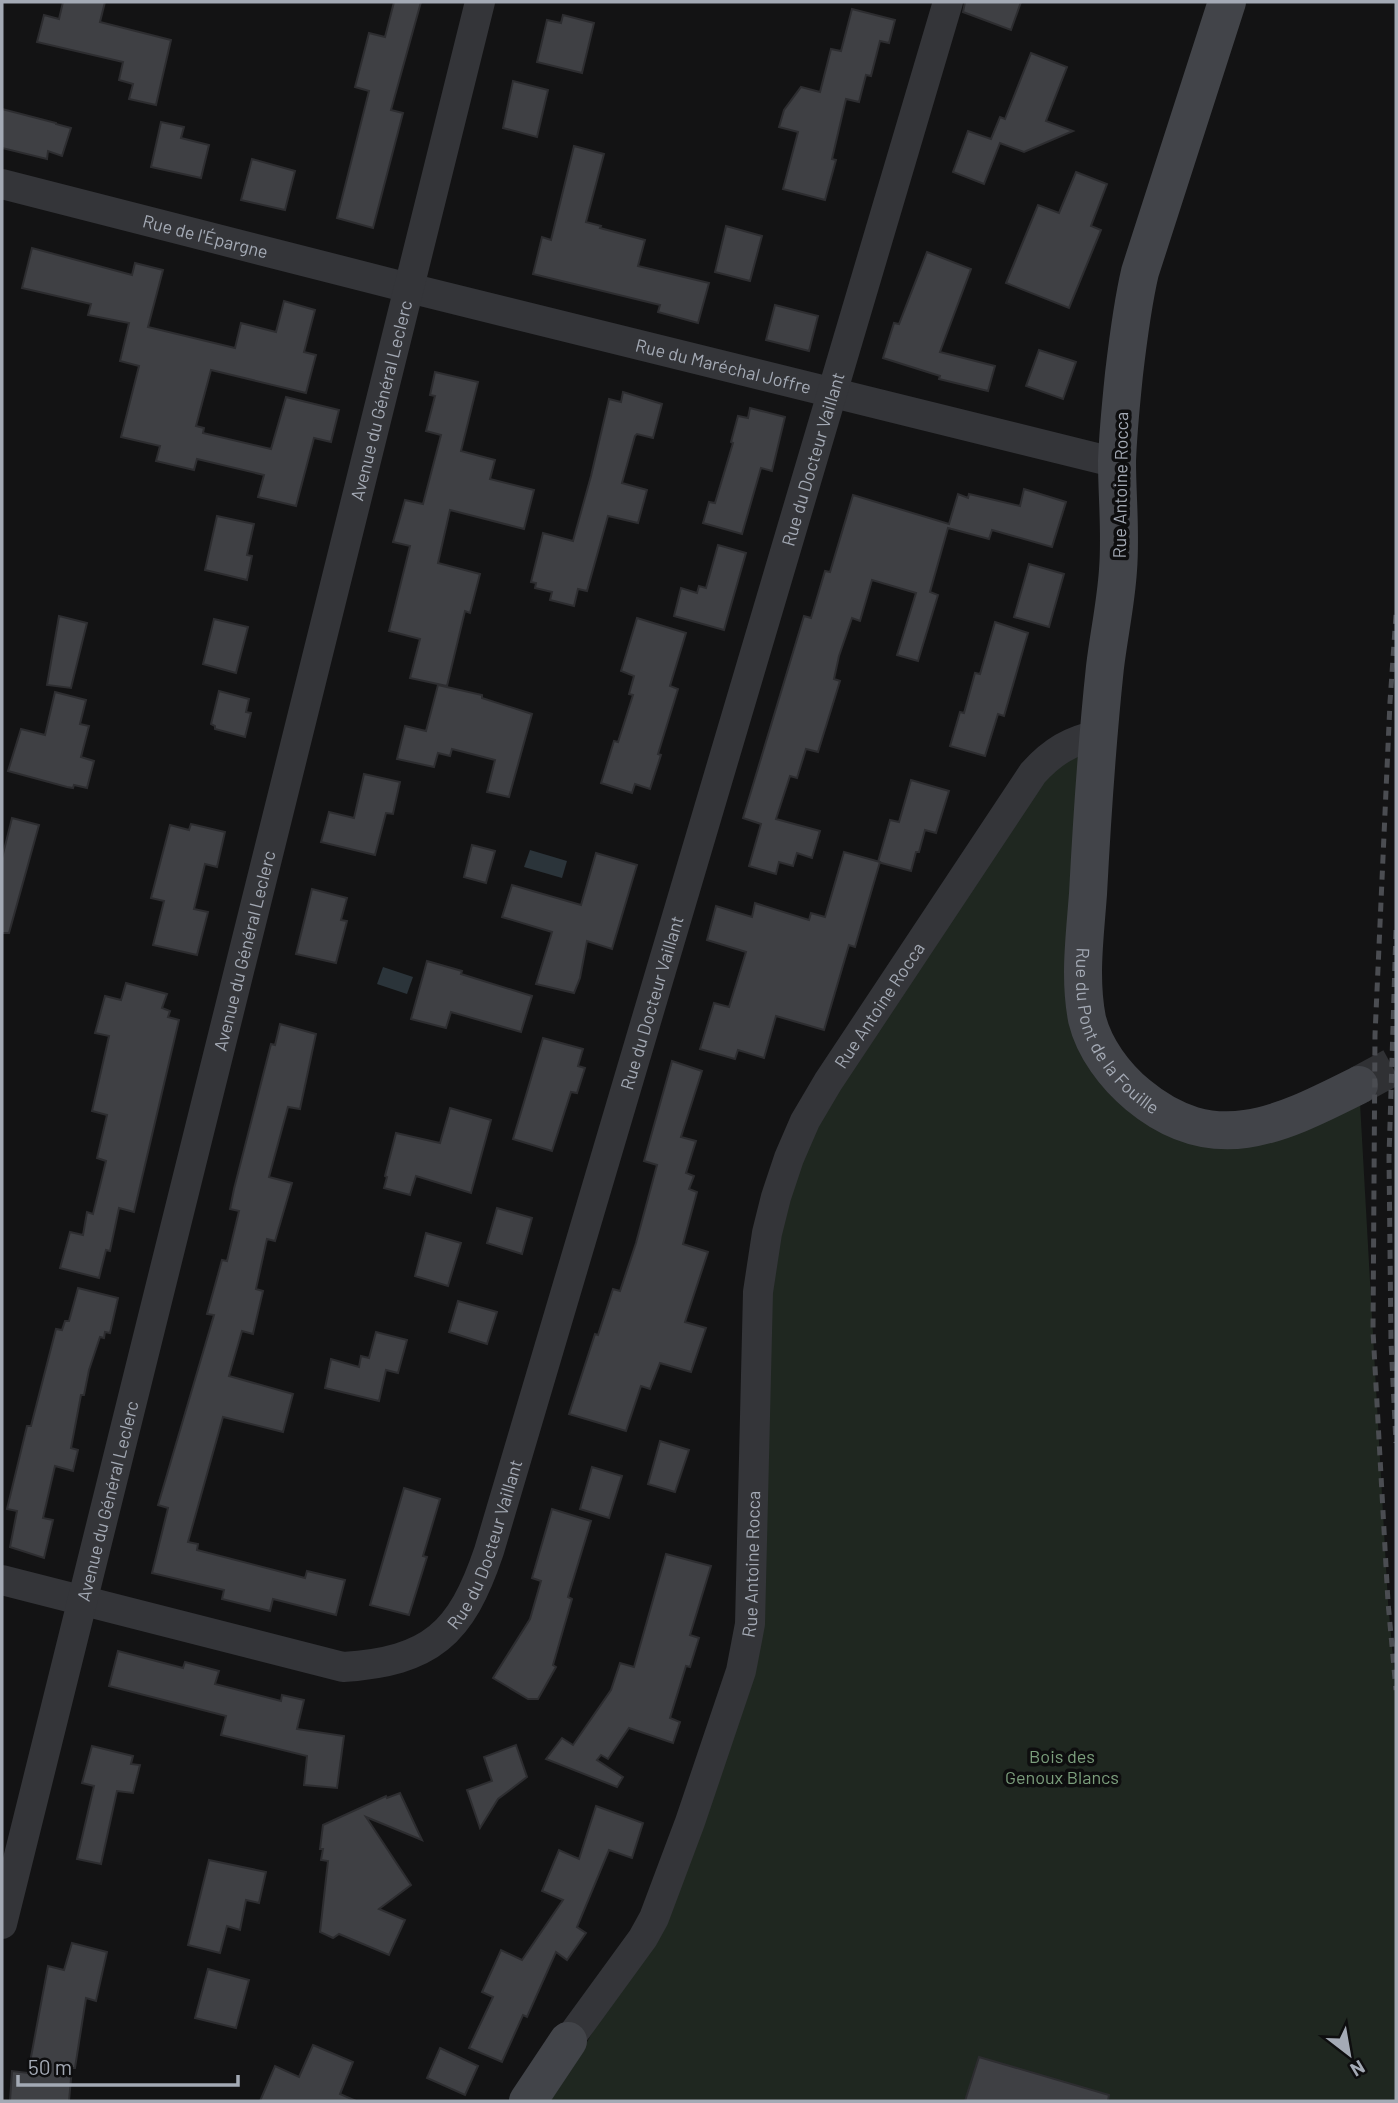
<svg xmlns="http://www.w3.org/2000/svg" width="1398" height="2103" viewBox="0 0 1398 2103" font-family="Barlow,sans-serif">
<rect width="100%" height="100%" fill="#131314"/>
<path fill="#1f2720" d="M 1081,739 L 1088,1023 L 1197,1127 L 1359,1085 L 1388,1602 L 1396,1690 L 1396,2101 L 548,2101 L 586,2044 L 654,1918 L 741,1671 L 758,1331 L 789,1158 L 1033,773 Z"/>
<g fill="#2b343a">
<path d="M 530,850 L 567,861 L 562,878 L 524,867 Z"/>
<path d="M 383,967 L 413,977 L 407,994 L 377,984 Z"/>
</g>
<g fill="#3f4044" stroke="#2d2d30" stroke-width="2">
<path d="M 63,2 L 105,2 L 100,22 L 171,40 L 156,105 L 129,99 L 133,84 L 119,80 L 123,62 L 37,42 L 44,15 L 59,19 Z"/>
<path d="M 394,2 L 421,2 L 391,110 L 403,113 L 373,228 L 337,218 L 369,91 L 355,87 L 369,33 L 385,37 Z"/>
<path d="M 965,2 L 1021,2 L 1011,30 L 963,12 Z"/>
<path d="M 852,9 L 895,20 L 889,43 L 880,41 L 871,76 L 866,75 L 859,102 L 846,99 L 832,159 L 836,160 L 825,200 L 783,189 L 798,132 L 779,127 L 784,110 L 801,87 L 820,92 L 831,49 L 841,51 Z"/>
<path d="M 563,15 L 594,23 L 582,73 L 537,62 L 547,20 L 561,23 Z"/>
<path d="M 1031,53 L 1067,67 L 1046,121 L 1073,131 L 1024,152 L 1000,143 L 984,184 L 953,172 L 968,131 L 991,139 L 1000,117 L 1005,119 Z"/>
<path d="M 513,81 L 548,90 L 537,137 L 503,128 Z"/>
<path d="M 2,109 L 56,123 L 56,124 L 71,128 L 62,156 L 48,151 L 47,159 L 2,148 Z"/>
<path d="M 161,122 L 184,127 L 181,138 L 209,145 L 201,178 L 151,167 Z"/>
<path d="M 574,146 L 604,154 L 586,222 L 601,226 L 600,228 L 645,240 L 638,266 L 709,283 L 698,323 L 658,312 L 660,305 L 533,274 L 542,237 L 551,240 Z"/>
<path d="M 252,159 L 295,171 L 285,210 L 241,200 Z"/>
<path d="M 1076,172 L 1107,184 L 1091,226 L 1101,230 L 1069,308 L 1006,283 L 1038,205 L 1059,213 Z"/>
<path d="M 726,226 L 762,236 L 750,281 L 715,272 Z"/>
<path d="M 32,248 L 132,275 L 135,263 L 163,270 L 148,327 L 235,348 L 241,323 L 276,332 L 284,301 L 315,310 L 304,352 L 316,355 L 306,393 L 211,370 L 196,426 L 204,428 L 203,433 L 271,449 L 286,397 L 339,410 L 331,442 L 314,438 L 296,506 L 258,497 L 264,475 L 197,459 L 194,470 L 156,461 L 160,446 L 121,437 L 139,366 L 120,361 L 129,323 L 88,315 L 91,304 L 22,288 Z"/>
<path d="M 927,252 L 971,269 L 940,352 L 995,366 L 988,391 L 939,379 L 940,376 L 883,358 L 894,323 L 899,324 Z"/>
<path d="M 775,305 L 818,316 L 809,351 L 766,340 Z"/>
<path d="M 1039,350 L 1076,362 L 1063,399 L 1026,386 Z"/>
<path d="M 435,372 L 478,382 L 461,451 L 495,460 L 490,479 L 534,490 L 524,529 L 450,510 L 438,563 L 480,574 L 470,613 L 465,611 L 447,686 L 410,678 L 420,639 L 389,631 L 410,546 L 393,542 L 405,500 L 423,504 L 441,435 L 426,431 L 435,396 L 430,395 Z"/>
<path d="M 623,392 L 662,404 L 653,438 L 637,434 L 635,436 L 622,483 L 647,490 L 638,523 L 608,516 L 587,591 L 578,589 L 574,606 L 550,600 L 552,592 L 535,588 L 536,583 L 531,582 L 543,533 L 573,541 L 591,476 L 609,399 L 621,402 Z"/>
<path d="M 750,408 L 785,417 L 772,471 L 761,468 L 742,534 L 703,523 L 709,502 L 715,503 L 733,443 L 731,442 L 738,416 L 748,418 Z"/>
<path d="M 1024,489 L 1066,502 L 1052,547 L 992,530 L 989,539 L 948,528 L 930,592 L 938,595 L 918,661 L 897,655 L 916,593 L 872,580 L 860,621 L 852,618 L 839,656 L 834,679 L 840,681 L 818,752 L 806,749 L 797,778 L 790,776 L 776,819 L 820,831 L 812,858 L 797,853 L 793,866 L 779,862 L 776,874 L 749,866 L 761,824 L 743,818 L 804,616 L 811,618 L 825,571 L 830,572 L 853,495 L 949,524 L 958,494 L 968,498 L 969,494 L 1020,506 Z"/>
<path d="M 217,516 L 254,524 L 247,555 L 252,556 L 247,580 L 205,570 Z"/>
<path d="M 718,545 L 746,553 L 724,630 L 674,616 L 681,588 L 697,593 L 699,586 L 706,588 Z"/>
<path d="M 1029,564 L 1064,574 L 1049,627 L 1014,617 Z"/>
<path d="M 59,616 L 87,623 L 71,688 L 47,685 Z"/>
<path d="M 637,618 L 686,633 L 670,686 L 678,689 L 658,754 L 661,755 L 650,789 L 635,784 L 632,793 L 601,783 L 614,741 L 618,742 L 633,695 L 629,694 L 634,676 L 621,671 Z"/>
<path d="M 214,619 L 248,627 L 236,673 L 203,664 Z"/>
<path d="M 995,622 L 1028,633 L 1004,716 L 998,714 L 985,756 L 950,746 L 960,712 L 964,713 L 975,673 L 980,674 Z"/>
<path d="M 438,685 L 482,695 L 482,698 L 532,714 L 509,797 L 487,792 L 495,760 L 452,749 L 450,756 L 438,753 L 434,767 L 397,759 L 405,726 L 426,731 Z"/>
<path d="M 219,691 L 249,699 L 246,712 L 251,713 L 245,737 L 215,729 L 215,726 L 211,724 Z"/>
<path d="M 55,692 L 86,700 L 80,724 L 89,726 L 81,757 L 94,761 L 87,788 L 74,785 L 73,788 L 67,787 L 8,771 L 21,729 L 45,735 Z"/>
<path d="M 364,774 L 400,782 L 393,814 L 386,813 L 375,855 L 321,842 L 329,812 L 354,818 Z"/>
<path d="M 911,780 L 949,791 L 936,833 L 925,830 L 919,852 L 916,852 L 911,871 L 878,862 L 890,820 L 899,822 Z"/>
<path d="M 12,818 L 39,825 L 9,933 L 2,933 L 2,858 Z"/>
<path d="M 191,824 L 225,832 L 217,867 L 205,864 L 194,909 L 208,912 L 197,955 L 153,945 L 164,901 L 151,898 L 170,825 L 189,830 Z"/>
<path d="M 472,845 L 495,851 L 486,883 L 464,877 Z"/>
<path d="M 844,852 L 880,862 L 855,947 L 849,945 L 824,1030 L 776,1016 L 764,1058 L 738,1050 L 735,1059 L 700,1049 L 714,1003 L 729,1007 L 746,952 L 707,940 L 716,906 L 752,917 L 755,903 L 809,920 L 811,913 L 825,917 Z"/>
<path d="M 596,853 L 637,865 L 612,949 L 587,941 L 580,978 L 574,993 L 536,984 L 552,932 L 502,917 L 512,885 L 581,905 Z"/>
<path d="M 312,889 L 347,898 L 341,920 L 347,921 L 336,963 L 296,954 Z"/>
<path d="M 427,961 L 462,971 L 461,974 L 532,996 L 521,1032 L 451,1012 L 446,1028 L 411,1019 Z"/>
<path d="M 126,983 L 167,994 L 162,1008 L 170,1011 L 168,1017 L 179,1020 L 134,1212 L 119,1208 L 110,1251 L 106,1250 L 99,1278 L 60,1268 L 70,1232 L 83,1235 L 87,1212 L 93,1214 L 106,1161 L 97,1158 L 107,1115 L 92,1111 L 109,1036 L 95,1033 L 105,996 L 121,1000 Z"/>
<path d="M 280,1024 L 316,1034 L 300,1109 L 288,1107 L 269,1177 L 292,1183 L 275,1241 L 267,1239 L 256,1289 L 263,1291 L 253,1334 L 242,1331 L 229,1376 L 293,1394 L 283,1432 L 223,1417 L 188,1542 L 198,1544 L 197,1550 L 305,1578 L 307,1571 L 345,1580 L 336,1615 L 273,1599 L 270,1611 L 222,1599 L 224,1590 L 152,1573 L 168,1508 L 158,1505 L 214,1315 L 207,1314 L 222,1260 L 227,1261 L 239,1211 L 230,1209 L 234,1189 L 271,1044 L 275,1045 Z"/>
<path d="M 543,1038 L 583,1049 L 578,1066 L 585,1068 L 577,1093 L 571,1092 L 552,1151 L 513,1139 Z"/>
<path d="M 672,1061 L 702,1071 L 681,1137 L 696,1141 L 686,1173 L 694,1176 L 689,1189 L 697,1192 L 683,1244 L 708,1252 L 685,1322 L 706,1328 L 691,1372 L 660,1363 L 650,1389 L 641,1386 L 626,1431 L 569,1414 L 595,1334 L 598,1335 L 613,1289 L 620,1291 L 636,1243 L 657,1165 L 644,1161 Z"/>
<path d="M 450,1108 L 491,1120 L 471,1193 L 416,1176 L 410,1195 L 384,1188 L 387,1177 L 385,1176 L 396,1133 L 440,1143 Z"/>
<path d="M 497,1208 L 532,1218 L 522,1254 L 487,1243 Z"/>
<path d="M 426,1233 L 461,1243 L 448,1286 L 415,1276 Z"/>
<path d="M 78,1288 L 118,1298 L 110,1333 L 105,1332 L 104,1338 L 100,1337 L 89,1370 L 84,1395 L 81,1395 L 71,1448 L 78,1450 L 73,1471 L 55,1466 L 43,1518 L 53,1520 L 44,1558 L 10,1547 L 17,1511 L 7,1509 L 27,1426 L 31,1426 L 56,1329 L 62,1330 L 65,1321 L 69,1321 Z"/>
<path d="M 458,1301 L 497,1312 L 487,1344 L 449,1332 Z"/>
<path d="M 376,1332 L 407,1340 L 398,1373 L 386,1370 L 379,1401 L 325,1388 L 331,1359 L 359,1367 L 361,1356 L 369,1358 Z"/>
<path d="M 660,1441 L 689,1450 L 675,1492 L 648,1484 Z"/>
<path d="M 592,1467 L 622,1476 L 609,1518 L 580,1509 Z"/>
<path d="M 404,1488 L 440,1499 L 423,1556 L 427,1557 L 409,1615 L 370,1605 Z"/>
<path d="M 552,1509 L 591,1521 L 568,1597 L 572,1599 L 553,1665 L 556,1667 L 538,1699 L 528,1699 L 493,1678 L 530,1619 L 541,1581 L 532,1578 Z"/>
<path d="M 666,1554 L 711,1566 L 690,1635 L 699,1638 L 690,1667 L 686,1666 L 670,1718 L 680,1722 L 673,1743 L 629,1728 L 608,1759 L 601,1755 L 597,1760 L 623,1777 L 617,1787 L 546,1759 L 562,1738 L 573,1745 L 611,1690 L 620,1663 L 634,1667 Z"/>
<path d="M 118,1651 L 183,1668 L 185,1662 L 219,1671 L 215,1684 L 281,1701 L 282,1695 L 304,1700 L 297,1729 L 344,1736 L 337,1788 L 304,1785 L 307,1756 L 221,1735 L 226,1716 L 109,1686 Z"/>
<path d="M 516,1745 L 527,1777 L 498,1799 L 480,1828 L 467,1790 L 492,1781 L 484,1757 Z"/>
<path d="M 92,1746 L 133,1756 L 131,1764 L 140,1765 L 133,1793 L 117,1791 L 101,1864 L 77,1859 L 94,1786 L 82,1783 Z"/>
<path d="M 400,1793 L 422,1840 L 366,1817 L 411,1885 L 379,1909 L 405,1920 L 389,1955 L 339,1934 L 333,1938 L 320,1932 L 328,1861 L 321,1860 L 323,1849 L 320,1849 L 323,1825 L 386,1796 L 387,1798 Z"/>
<path d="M 596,1806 L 643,1823 L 632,1858 L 609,1850 L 577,1927 L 586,1933 L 567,1960 L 556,1952 L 527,2017 L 523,2015 L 502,2062 L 469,2048 L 493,1997 L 482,1992 L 501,1950 L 522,1960 L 563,1900 L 542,1891 L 559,1850 L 579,1859 Z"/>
<path d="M 209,1860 L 266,1872 L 259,1903 L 246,1900 L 240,1930 L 227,1926 L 220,1953 L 188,1945 Z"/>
<path d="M 72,1943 L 107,1952 L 96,2001 L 86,1998 L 75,2068 L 72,2068 L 69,2101 L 10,2101 L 12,2071 L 28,2073 L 48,1966 L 64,1970 Z"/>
<path d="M 208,1969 L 249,1980 L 236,2028 L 195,2018 Z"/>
<path d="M 313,2045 L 353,2062 L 340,2094 L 356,2101 L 260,2101 L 275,2066 L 299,2077 Z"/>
<path d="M 440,2048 L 478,2066 L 465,2095 L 427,2078 Z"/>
<path d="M 979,2057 L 1109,2095 L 1108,2101 L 965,2101 Z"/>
</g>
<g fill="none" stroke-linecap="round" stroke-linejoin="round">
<path stroke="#303134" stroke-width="38" stroke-dasharray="38 19" stroke-linecap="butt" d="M 1359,1085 L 1396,1065"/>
<g stroke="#343539" stroke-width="30">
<path id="s1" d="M 2,184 L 409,288 L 1117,463"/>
<path id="s2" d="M 2,1580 L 343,1667 C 431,1661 461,1634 489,1551 L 948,2"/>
<path id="s3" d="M 2,1924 L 480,2"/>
<path id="s4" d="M 568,2041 L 643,1938 L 654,1918 L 690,1822 L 741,1671 L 750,1624 L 758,1292 L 767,1233 L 776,1197 L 789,1158 L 805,1121 L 828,1082 L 1033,773 C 1052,752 1071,740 1099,735"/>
</g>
<g stroke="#424449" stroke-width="38">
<path id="s5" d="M 1227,2 L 1140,272 C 1132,306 1128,340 1124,374 C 1121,403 1118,432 1117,461 C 1117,497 1121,533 1118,570 C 1116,602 1109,634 1105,667 C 1097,742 1092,818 1088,894 C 1085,935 1079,978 1087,1019 C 1094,1048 1115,1076 1138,1095 C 1215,1159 1281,1124 1359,1085"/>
<path d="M 528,2101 L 568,2041"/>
</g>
<g stroke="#4b4d52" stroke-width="5" stroke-dasharray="9 7" stroke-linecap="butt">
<path d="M 1396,615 L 1390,702 L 1375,1035 L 1373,1331 L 1388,1602 L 1396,1690"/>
<path d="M 1396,930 L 1389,1157 L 1391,1342 L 1396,1443"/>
</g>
</g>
<g text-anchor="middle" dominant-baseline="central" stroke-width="7" stroke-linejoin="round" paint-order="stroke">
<g font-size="18" fill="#a4aab5" stroke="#0e0e0f">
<text stroke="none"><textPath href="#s1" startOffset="210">Rue de l'Épargne</textPath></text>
<text stroke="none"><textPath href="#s1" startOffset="744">Rue du Maréchal Joffre</textPath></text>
<text stroke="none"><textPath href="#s3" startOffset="1570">Avenue du Général Leclerc</textPath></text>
<text stroke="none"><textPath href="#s2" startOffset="1694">Rue du Docteur Vaillant</textPath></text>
<text transform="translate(1120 485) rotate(-89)">Rue Antoine Rocca</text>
<text stroke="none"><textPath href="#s3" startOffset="1003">Avenue du Général Leclerc</textPath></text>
<text stroke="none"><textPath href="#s2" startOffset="1127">Rue du Docteur Vaillant</textPath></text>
<text stroke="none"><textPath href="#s4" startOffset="1108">Rue Antoine Rocca</textPath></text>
<text stroke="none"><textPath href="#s5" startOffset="1057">Rue du Pont de la Fouille</textPath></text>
<text stroke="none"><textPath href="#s3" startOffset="436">Avenue du Général Leclerc</textPath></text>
<text stroke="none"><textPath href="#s2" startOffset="560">Rue du Docteur Vaillant</textPath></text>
<text stroke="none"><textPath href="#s4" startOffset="520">Rue Antoine Rocca</textPath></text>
</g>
<g font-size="18" fill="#7c9f7d" stroke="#0e0e0f">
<text x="1062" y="1756">Bois des<tspan x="1062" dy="21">Genoux Blancs</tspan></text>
</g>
</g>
<rect width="1398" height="2103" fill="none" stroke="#a4aab5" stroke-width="7"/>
<g transform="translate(1349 2054) rotate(149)" stroke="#0e0e0f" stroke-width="5" paint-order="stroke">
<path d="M0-5L12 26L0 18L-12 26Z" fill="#a4aab5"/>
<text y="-10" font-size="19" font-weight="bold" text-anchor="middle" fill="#a4aab5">N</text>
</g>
<path d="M18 2075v10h220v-10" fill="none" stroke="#a4aab5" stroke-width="3.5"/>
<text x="28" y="2075" font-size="21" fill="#a4aab5" stroke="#0e0e0f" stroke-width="5" paint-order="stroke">50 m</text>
</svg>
